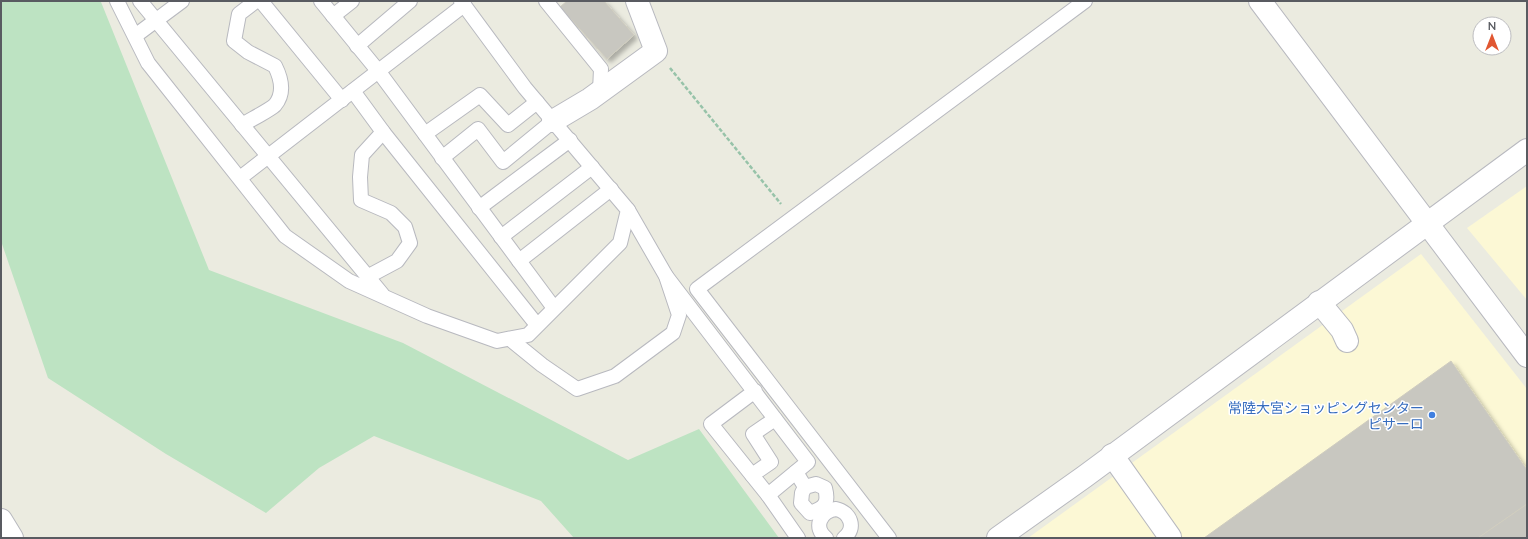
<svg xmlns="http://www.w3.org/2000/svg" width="1528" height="539" viewBox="0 0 1528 539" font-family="Lato,'Noto Sans JP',sans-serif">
<defs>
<filter id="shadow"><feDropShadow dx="3.5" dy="3.5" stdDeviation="2" flood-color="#0004"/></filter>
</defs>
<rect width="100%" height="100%" fill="#ebebe0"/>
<g fill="#fcf8d5">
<path d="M 1527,186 L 1527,300 L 1467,228 Z"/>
<path d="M 1421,254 L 1527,389 L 1527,538 L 1028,538 Z"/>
</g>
<path fill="#bde3c2" d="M 1,1 L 101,2 L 209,270 L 403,343 L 628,460 L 699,429 L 779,538 L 574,538 L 541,501 L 374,436 L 319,468 L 266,513 L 166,454 L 48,378 L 1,241 Z"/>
<g fill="#c8c7c0" stroke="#d0cdbf" filter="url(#shadow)">
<path d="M 567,1 L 604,1 L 634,35 L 607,59 L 560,7 Z"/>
<path d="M 1451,361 L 1527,470 L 1527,504 L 1478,538 L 1204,538 Z"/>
<path d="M 1527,504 L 1527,538 L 1478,538 Z"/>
</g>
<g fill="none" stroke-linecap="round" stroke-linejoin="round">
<defs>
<g id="service">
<path d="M 117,1 L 148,63 L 285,236 L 349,281 L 427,316 L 497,341 L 528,335 L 620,243 L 628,210 L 525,88 L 461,1"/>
<path d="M 140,1 L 382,294"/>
<path d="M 261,1 L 342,100"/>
<path d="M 321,1 L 379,72 L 554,308"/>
<path d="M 546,1 L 601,69 L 600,91"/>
<path d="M 333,16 L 352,1"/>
<path d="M 135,36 L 182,1"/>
<path d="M 357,46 L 410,1"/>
<path d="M 353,91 L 383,132 L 537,325"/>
<path d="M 242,125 C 250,120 270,110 275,105 C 285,93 281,78 275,66 L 248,52 L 234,41 L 239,14 L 256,1"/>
<path d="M 425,134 L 480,95 L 508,125 L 537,102"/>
<path d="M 442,158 L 478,129 L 503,162 L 553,121"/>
<path d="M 240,178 L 464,5"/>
<path d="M 479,208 L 570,140"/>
<path d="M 501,237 L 592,167"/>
<path d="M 519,261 L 611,189"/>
<path d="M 666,276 L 808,462 L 768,495 L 711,424 L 755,391"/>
<path d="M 367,277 L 397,261 L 410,243 L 405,227 L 391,213 L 361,200 L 360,177 L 362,155 L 383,132"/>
<path d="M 510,339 L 542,365 L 577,389 L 615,376 L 673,333 L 679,315 L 666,276 L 628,210"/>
<path d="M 796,472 L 805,487 L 816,484 L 825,488 C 829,503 825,508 810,513 L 801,503 L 802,493 L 805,487"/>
<path d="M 752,475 L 771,462 L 753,434 L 775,419"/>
<path d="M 768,495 L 798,538"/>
<path d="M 826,538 C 813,528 820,511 836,509 C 850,512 857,528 844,538"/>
<path d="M 889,538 L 697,289 L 1085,1"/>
</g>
<g id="minor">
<path d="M 1260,1 L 1527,356"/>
<path d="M 553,121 L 590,99 L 656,51 L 637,1"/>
<path d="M 1319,302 L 1342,330 L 1347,341"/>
<path d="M 1112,455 L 1170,537"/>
<path d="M 1,520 L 12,538"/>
<path d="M 998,538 L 1084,477 L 1527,150"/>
</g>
</defs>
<use href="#service" stroke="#b8b9bf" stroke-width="16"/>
<use href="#minor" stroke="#b8b9bf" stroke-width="24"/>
<path stroke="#97c3a9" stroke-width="2.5" stroke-dasharray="4 2" stroke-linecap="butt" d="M 670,68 L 781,204"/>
<use href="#service" stroke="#fff" stroke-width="14"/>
<use href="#minor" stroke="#fff" stroke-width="22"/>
</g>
<circle fill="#3f7fe0" stroke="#fff" stroke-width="1.5" cx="1432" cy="415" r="4"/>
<g text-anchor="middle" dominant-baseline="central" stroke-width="3" stroke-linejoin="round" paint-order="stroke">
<g font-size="14" fill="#366cbe" stroke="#fff" text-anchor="end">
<text x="1424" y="407">常陸大宮ショッピングセンター<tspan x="1424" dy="16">ピサーロ</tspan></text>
</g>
</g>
<rect width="1528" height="539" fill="none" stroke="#595b61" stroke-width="4"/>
<g transform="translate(1492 36)"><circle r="19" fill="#ffffff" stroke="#bdbdc0"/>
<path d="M0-3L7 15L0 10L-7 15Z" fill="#e15731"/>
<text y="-6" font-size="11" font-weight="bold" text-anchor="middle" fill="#595b61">N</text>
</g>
</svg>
